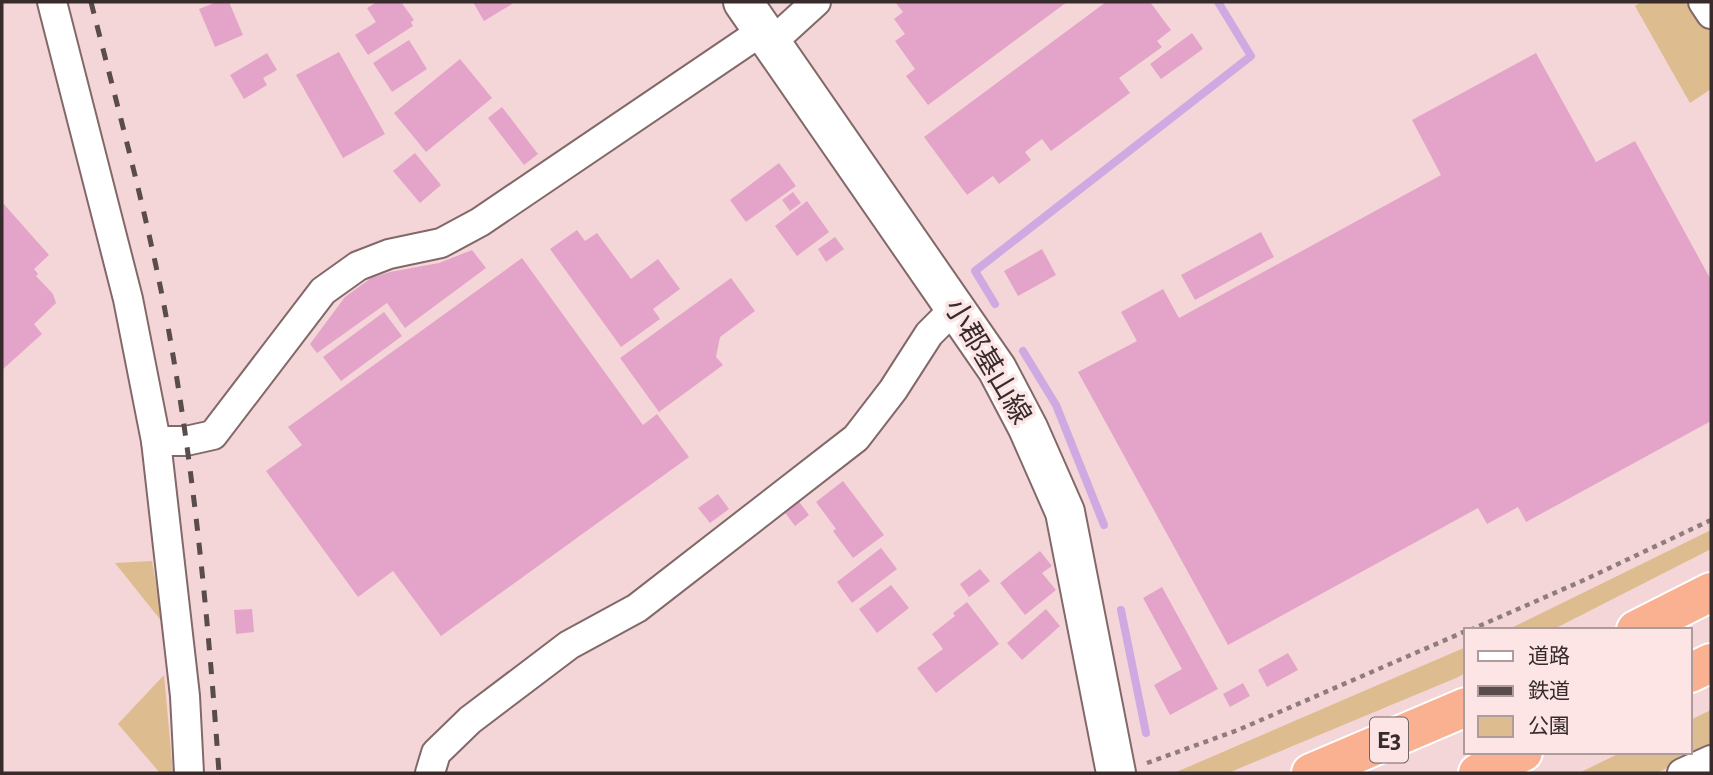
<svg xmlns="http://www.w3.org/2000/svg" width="1713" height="775" viewBox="0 0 1713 775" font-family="'Alegreya Sans','Noto Sans JP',sans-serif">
<rect width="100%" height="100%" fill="#f4d6d8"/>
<g fill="#ddbc90">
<path d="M 1641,2 L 1688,2 L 1711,32 L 1711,89 L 1690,103 L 1635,6 Z"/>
<path d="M 1711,530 L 1711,549 L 1552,630 L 1507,630 Z"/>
<path d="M 152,561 L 163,623 L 115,563 Z"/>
<path d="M 1466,647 L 1466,673 L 1456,678 L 1228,773 L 1174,773 Z"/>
<path d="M 164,675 L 173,773 L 160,773 L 118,724 Z"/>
<path d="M 1711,710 L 1711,746 L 1657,773 L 1579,773 L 1622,752 L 1690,752 L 1690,720 Z"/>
</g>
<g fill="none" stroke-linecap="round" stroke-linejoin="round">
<g stroke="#cfa9e2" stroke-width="8">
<path d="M 995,304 L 975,271 L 1251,56 L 1218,2"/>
<path d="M 1023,351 L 1056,405 L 1104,525"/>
<path d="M 1121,610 L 1146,733"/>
</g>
</g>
<g fill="#e4a4c9">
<path d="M 217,2 L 229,2 L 243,35 L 215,47 L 199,9 Z"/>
<path d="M 377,2 L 401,2 L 414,20 L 411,22 L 413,26 L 368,55 L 355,35 L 376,22 L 367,8 Z"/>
<path d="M 473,2 L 511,2 L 512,4 L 484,21 Z"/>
<path d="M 895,2 L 1067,2 L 928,105 L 906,76 L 915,69 L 895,41 L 905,34 L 894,19 L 903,12 Z"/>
<path d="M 1106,2 L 1150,2 L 1171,30 L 1157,41 L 1162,47 L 1119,78 L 1130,93 L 1051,151 L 1042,139 L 1025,152 L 1031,160 L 999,184 L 993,176 L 967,195 L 924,137 Z"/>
<path d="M 1192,33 L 1203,49 L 1161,79 L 1150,64 Z"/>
<path d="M 409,40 L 427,69 L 392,92 L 373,63 Z"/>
<path d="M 339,52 L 385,134 L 343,158 L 296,75 Z"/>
<path d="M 267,53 L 277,70 L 263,78 L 267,85 L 244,99 L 230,75 Z"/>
<path d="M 1536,53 L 1596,162 L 1635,141 L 1711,280 L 1711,421 L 1526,522 L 1518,507 L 1487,524 L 1478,508 L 1228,645 L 1078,372 L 1137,341 L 1121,312 L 1163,289 L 1179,318 L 1441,175 L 1412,120 Z"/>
<path d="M 460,59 L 492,98 L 426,152 L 394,113 Z"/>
<path d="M 502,107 L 538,154 L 524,165 L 488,118 Z"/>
<path d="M 415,153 L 441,185 L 420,203 L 393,171 Z"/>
<path d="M 779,163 L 796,186 L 746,222 L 730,200 Z"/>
<path d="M 793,192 L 801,203 L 790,211 L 782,200 Z"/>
<path d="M 807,201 L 829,232 L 797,256 L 775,226 Z"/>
<path d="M 2,202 L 49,255 L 34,269 L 38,274 L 36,276 L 53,294 L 56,303 L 34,324 L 42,334 L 2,370 Z"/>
<path d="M 577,230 L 585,241 L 597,233 L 631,279 L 658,259 L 680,289 L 653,309 L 660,319 L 621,347 L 550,249 Z"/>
<path d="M 1261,232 L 1274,257 L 1195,300 L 1181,275 Z"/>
<path d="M 835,237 L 844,249 L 826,262 L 818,249 Z"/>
<path d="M 1042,249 L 1056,275 L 1018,296 L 1004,271 Z"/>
<path d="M 472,250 L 486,268 L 405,328 L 387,303 L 317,353 L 310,344 L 345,297 L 371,278 L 390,272 L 439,263 Z"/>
<path d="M 522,258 L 643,425 L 657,414 L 689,457 L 441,636 L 393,571 L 358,597 L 266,471 L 302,445 L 288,427 Z"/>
<path d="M 731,278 L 755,311 L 720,337 L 716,357 L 723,365 L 659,412 L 620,358 Z"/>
<path d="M 384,312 L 402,336 L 341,381 L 323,357 Z"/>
<path d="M 843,481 L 884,535 L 853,558 L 833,531 L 836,529 L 816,502 Z"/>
<path d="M 718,494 L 729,509 L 710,523 L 698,508 Z"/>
<path d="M 797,499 L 809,515 L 795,526 L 783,510 Z"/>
<path d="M 881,548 L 897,569 L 852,603 L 837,582 Z"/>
<path d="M 1040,551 L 1052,566 L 1042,573 L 1056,590 L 1025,615 L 1000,583 Z"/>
<path d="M 980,569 L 990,581 L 969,597 L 960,584 Z"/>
<path d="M 891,585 L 909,608 L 877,633 L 859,609 Z"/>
<path d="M 1162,587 L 1218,689 L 1170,715 L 1154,685 L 1182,669 L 1143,598 Z"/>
<path d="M 967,602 L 999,644 L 936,693 L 917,668 L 943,649 L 932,634 L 955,616 L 953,613 Z"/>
<path d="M 252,609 L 254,632 L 236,634 L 234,610 Z"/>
<path d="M 1046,609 L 1060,626 L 1022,660 L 1007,643 Z"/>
<path d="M 1288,653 L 1298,670 L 1267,687 L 1258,670 Z"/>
<path d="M 1243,683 L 1250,696 L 1230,707 L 1223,694 Z"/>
</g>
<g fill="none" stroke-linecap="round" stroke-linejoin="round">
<defs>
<g id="minor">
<path d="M 52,2 L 128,299 L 156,441 L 185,696 L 189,773"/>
<path d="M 1703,2 L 1711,14"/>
<path d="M 771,43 L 816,2"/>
<path d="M 156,441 L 186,441 L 213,435 L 323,291 L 358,266 L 389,254 L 441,243 L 480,222 L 762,31"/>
<path d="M 430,773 L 436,753 L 470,720 L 569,645 L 637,608 L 856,438 L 893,390 L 929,334 L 955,308"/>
<path d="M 1682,773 L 1711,760"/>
</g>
<path id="secondary" d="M 743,2 L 997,369 L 1028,428 L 1065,512 L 1116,773"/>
<g id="motorway">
<path d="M 1636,630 L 1711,592"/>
<path d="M 1690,673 L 1711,663"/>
<path d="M 1311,773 L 1466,707"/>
<path d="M 1478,773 L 1523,752"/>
</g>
</defs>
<use href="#minor" stroke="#826869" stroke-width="32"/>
<use href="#secondary" stroke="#826869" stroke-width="42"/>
<use href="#motorway" stroke="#fff" stroke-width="42"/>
<g stroke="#907b7d" stroke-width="4.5" stroke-dasharray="5 5" stroke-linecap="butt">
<path d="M 1470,630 L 1582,581 L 1711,520"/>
<path d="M 1147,763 L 1238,730 L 1466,631"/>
</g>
<use href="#minor" stroke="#fff" stroke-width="28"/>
<use href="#secondary" stroke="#fff" stroke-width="38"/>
<use href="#motorway" stroke="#f9b192" stroke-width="38"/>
<path stroke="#5a4b4c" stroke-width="5" stroke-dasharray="12 12" stroke-linecap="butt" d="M 91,2 C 116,101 143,200 163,300 C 193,456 208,615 219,773"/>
</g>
<g text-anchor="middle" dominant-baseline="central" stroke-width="7" stroke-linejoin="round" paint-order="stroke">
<rect fill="#fde5e6" stroke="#726364" stroke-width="2" x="1370" y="717.5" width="38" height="45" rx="5"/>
<g font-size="26" font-weight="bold" fill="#372b2c">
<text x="1389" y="740">E3</text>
</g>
<g font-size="28" fill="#372b2c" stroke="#fde5e6">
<text transform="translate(987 362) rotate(59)">小郡基山線</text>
</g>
</g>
<rect width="1713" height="775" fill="none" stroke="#372b2c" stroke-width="7"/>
<rect x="1464" y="628" width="228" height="126" fill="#fde5e6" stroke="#ae9b9c" stroke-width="2"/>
<rect x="1478" y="651" width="35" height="10" fill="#ffffff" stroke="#ae9b9c" stroke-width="2"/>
<text x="1528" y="663" font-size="21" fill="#372b2c">道路</text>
<rect x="1478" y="686" width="35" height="10" fill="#5a4b4c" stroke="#ae9b9c" stroke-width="2"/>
<text x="1528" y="698" font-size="21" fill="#372b2c">鉄道</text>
<rect x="1478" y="716" width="35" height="21" fill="#ddbc90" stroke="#ae9b9c" stroke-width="2"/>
<text x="1528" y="733" font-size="21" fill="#372b2c">公園</text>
</svg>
